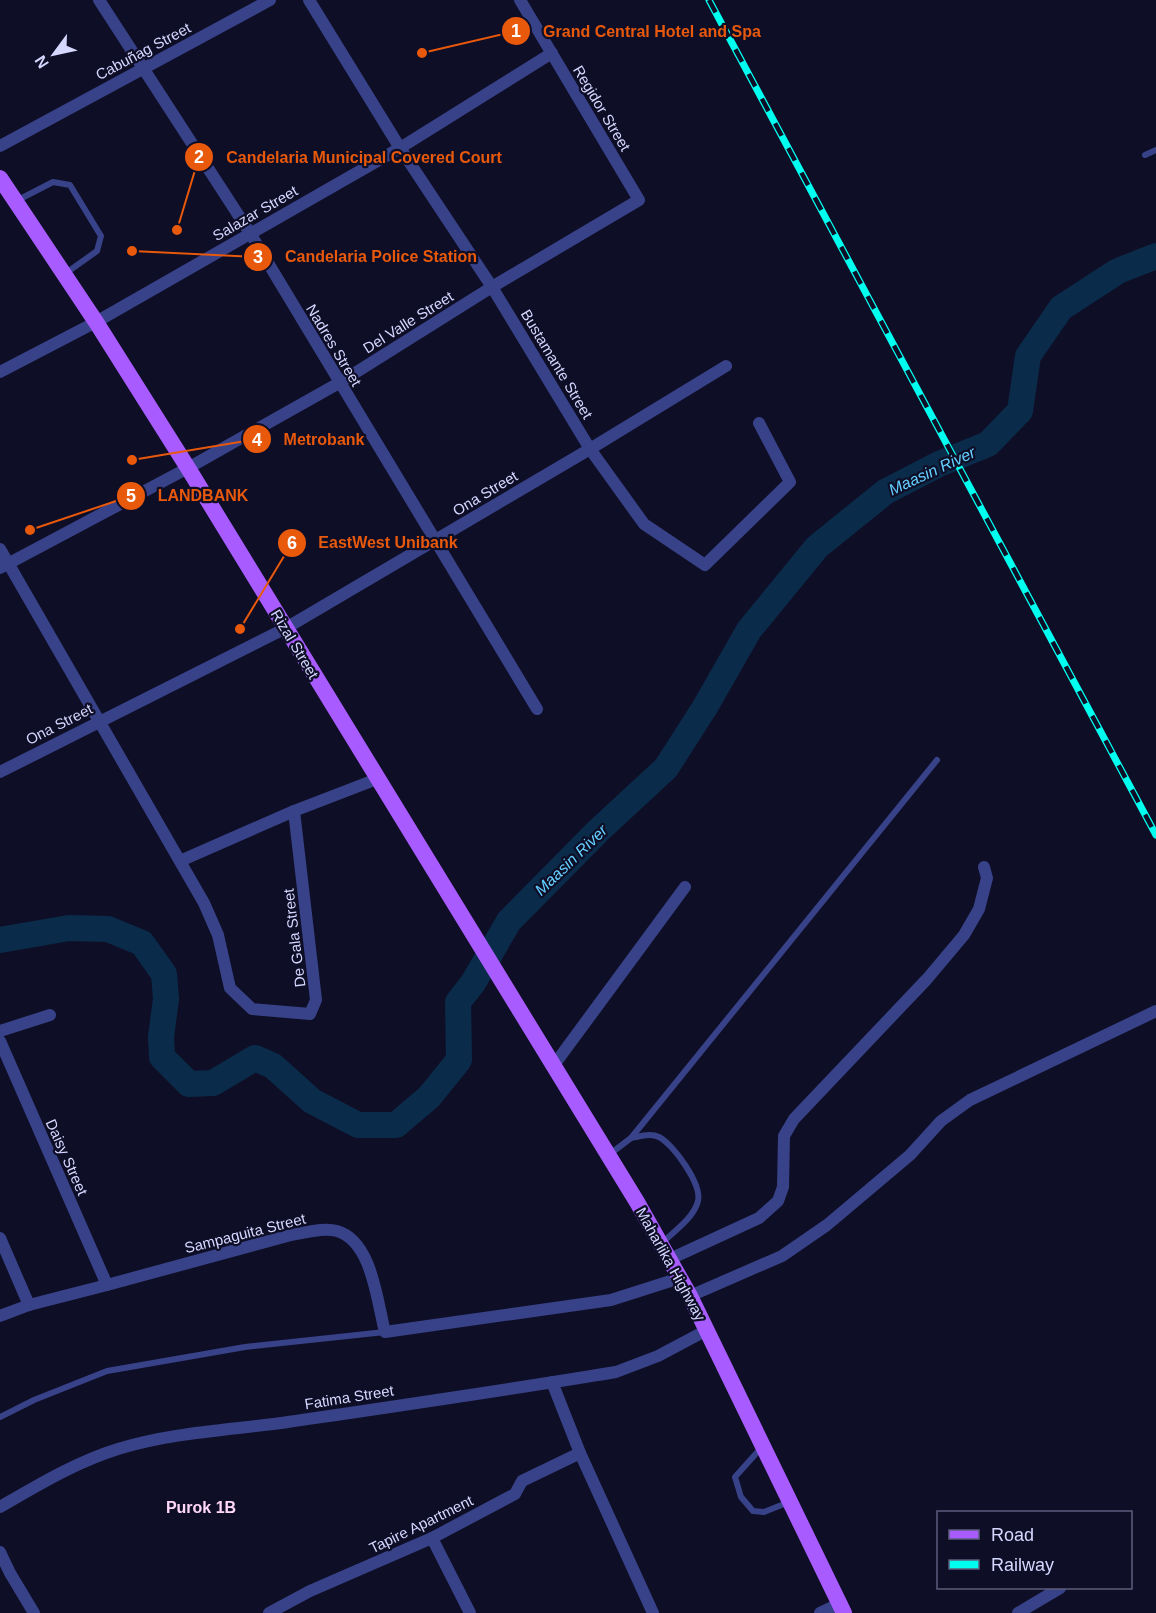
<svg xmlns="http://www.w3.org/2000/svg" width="1156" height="1613" viewBox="0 0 1156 1613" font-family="Helvetica,sans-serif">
<rect width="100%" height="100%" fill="#0f0e27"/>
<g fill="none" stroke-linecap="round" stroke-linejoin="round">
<path stroke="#0a2c4a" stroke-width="26" d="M 0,940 L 69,928 L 108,929 L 142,943 L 164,974 L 166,999 L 161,1037 L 162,1057 L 189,1084 L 213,1083 L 255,1058 L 273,1066 L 312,1101 L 358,1125 L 396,1125 L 429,1097 L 459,1060 L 458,1002 L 473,983 L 509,921 L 598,831 L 666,768 L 705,707 L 749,630 L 817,547 L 885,492 L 939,464 L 988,444 L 1020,411 L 1028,356 L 1061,308 L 1118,271 L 1156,256"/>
<g stroke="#384288" stroke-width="6">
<path d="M 1145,155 L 1156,150"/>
<path d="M 18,200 L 53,182 L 70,185 L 101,236 L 97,251 L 66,273"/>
<path d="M 631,1138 C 640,1136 651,1133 659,1137 C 673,1144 702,1184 698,1201 C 694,1218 673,1232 662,1243"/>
<path d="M 610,1154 L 631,1138 L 937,760"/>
<path d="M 0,1417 L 34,1400 L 107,1371 L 245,1347 L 385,1332"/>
<path d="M 761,1448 L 735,1477 L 741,1497 L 753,1511 L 764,1512 L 789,1502"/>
</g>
<g stroke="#384288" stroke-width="12">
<path d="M 99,0 L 250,233 L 537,709"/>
<path d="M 309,0 L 400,148 L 492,287 L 590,449 L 644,524 L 705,565 L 790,482 L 759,423"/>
<path d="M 0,372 L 96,322 L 400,148 L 552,53"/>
<path d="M 0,549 L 204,903 L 218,935 L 230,988 L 252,1009 L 310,1014 L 316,1000 L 294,811"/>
<path d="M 0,568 L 188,468 L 339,383 L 492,287 L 639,200 L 520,0"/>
<path d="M 0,772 L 286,628 L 590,449 L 726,366"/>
<path d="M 180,861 L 294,811 L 377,779"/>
<path d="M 0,1031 L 50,1015"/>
<path d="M 0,1041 L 107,1285"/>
<path d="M 554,1065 L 685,887"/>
<path d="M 0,1238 L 29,1305"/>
<path d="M 670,1259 L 759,1218 L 778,1201 L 783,1187 L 784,1136 L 794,1119 L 927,979 L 964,935 L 979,909 L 987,878 L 984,867"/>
<path d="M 690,1296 L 782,1256 L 827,1225 L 910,1155 L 941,1121 L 970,1100 L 1156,1011"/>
<path d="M 0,1316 L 29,1305 L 107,1285 L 291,1235 C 305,1233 323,1227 337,1231 C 372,1241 377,1301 385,1332 L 611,1300 L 680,1278"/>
<path d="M 552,1382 L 580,1453 L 653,1613"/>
<path d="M 0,1507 C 38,1485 76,1462 118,1449 C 173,1432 232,1430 288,1422 C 397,1406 507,1390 616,1372 L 658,1356 L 707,1330"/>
<path d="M 432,1538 L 470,1613"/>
<path d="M 0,1552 L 10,1573 L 34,1613"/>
<path d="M 269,1613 L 310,1591 L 432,1538 L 515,1494 L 522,1481 L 580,1453"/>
<path d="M 820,1613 L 839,1604"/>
<path d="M 1018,1613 L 1060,1588"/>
</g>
<path stroke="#384288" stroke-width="12" d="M 0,146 L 270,0"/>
<path stroke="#a85cff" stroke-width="16" d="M 0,178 L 96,322 L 188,468 L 637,1202 L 690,1296 L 844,1613"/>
<defs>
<path id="rail" d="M 709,0 L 1156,835"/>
</defs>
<use href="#rail" stroke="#01fff0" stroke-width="7"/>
<use href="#rail" stroke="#0f0e27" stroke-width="4.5" stroke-dasharray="14" stroke-linecap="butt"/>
</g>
<g text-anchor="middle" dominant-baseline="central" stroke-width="4.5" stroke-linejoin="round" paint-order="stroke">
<g font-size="15" fill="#d5d7ff" stroke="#0f0e27">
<text transform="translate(143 51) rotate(-28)">Cabuñag Street</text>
<text transform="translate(602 108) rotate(59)">Regidor Street</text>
<text transform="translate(255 213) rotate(-30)">Salazar Street</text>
<text transform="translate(408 322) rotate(-32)">Del Valle Street</text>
<text transform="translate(334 345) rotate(59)">Nadres Street</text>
<text transform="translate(557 364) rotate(59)">Bustamante Street</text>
<text transform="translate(485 493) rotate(-31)">Ona Street</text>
<text transform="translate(295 644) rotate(59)">Rizal Street</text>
<text transform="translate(59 724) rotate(-27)">Ona Street</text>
<text transform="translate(294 938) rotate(-97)">De Gala Street</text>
<text transform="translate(67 1157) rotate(66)">Daisy Street</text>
<text transform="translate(245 1233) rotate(-14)">Sampaguita Street</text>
<text transform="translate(671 1264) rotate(61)">Maharlika Highway</text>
<text transform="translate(349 1397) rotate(-9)">Fatima Street</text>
<text transform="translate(421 1524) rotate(-26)">Tapire Apartment</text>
</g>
<g font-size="16" font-style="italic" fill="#63d0ff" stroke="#0f0e27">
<text transform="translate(932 471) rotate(-25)">Maasin River</text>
<text transform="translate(571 860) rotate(-44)">Maasin River</text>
</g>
<g font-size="16" font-weight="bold" fill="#ffd7f7" stroke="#0f0e27">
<text x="201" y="1507">Purok 1B</text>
</g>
</g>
<path fill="none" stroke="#e8590c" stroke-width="2" d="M422 53L516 31M177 230L199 157M132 251L258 257M132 460L257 439M30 530L131 496M240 629L292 543"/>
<g fill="#e8590c" stroke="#0f0e27" stroke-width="2">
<circle cx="422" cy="53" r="6"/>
<circle cx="177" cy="230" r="6"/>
<circle cx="132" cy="251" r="6"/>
<circle cx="132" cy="460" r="6"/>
<circle cx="30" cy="530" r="6"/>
<circle cx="240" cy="629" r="6"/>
<circle cx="516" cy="31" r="15"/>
<circle cx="199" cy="157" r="15"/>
<circle cx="258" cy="257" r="15"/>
<circle cx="257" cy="439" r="15"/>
<circle cx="131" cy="496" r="15"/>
<circle cx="292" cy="543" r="15"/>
</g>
<g font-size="18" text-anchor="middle" font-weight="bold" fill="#fff">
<text x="516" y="37">1</text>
<text x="199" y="163">2</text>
<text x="258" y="263">3</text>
<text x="257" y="446">4</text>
<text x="131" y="502">5</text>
<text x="292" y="549">6</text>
</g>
<g font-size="16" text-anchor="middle" font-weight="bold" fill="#e8590c" stroke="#0f0e27" stroke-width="4.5" stroke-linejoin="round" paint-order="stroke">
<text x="652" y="37">Grand Central Hotel and Spa</text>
<text x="364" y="163">Candelaria Municipal Covered Court</text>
<text x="381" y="262">Candelaria Police Station</text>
<text x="324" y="445">Metrobank</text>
<text x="203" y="501">LANDBANK</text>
<text x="388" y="548">EastWest Unibank</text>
</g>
<rect x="937" y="1511" width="195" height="78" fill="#0f0e27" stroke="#5e5e7d" stroke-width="1.5"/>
<rect x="949" y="1530" width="30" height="9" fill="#a85cff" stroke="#5e5e7d" stroke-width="1.5"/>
<text x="991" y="1541" font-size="18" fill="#d5d7ff">Road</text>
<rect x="949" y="1560" width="30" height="9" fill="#01fff0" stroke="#5e5e7d" stroke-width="1.5"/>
<text x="991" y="1571" font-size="18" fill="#d5d7ff">Railway</text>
<g transform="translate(54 54) rotate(237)" stroke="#0f0e27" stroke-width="4.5" paint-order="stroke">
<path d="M0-4.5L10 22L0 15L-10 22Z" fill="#d5d7ff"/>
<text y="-9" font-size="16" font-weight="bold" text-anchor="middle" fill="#d5d7ff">N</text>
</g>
</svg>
